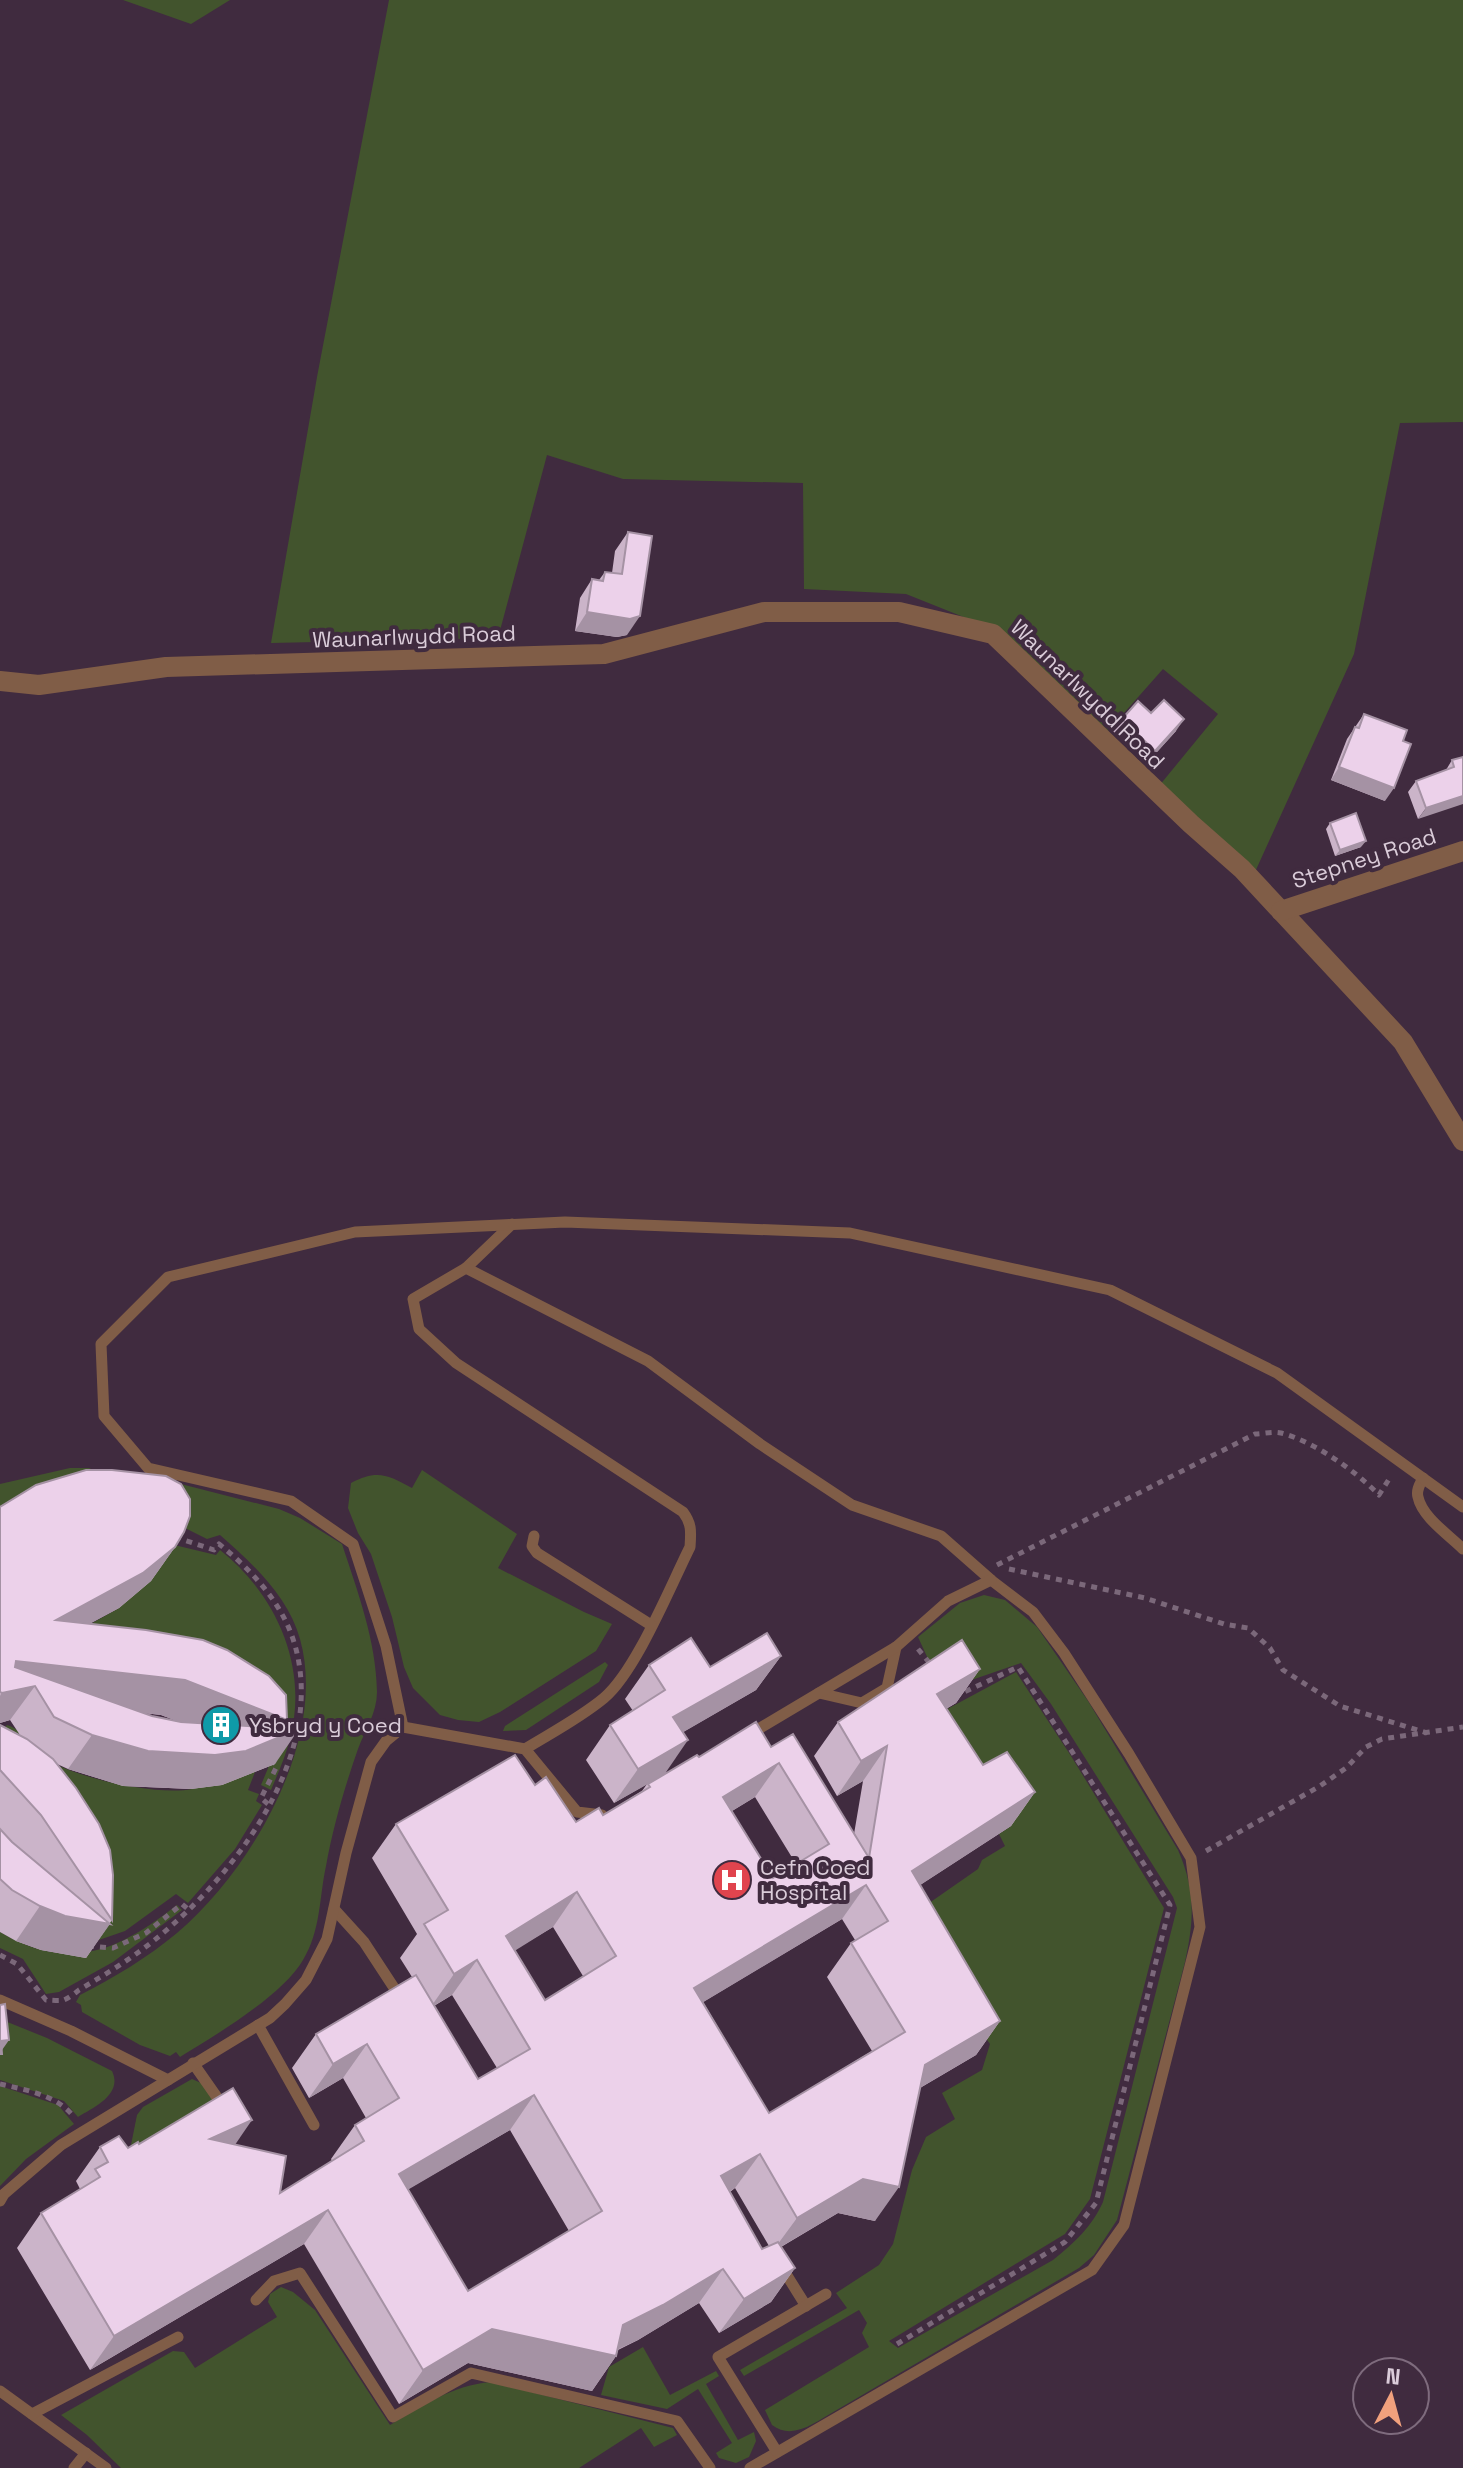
<svg xmlns="http://www.w3.org/2000/svg" width="1463" height="2468" viewBox="0 0 1463 2468" font-family="'Space Grotesk',sans-serif">
<rect width="100%" height="100%" fill="#402b3f"/>
<g fill="#42542d">
<path d="M 123,0 L 230,0 L 191,24 Z"/>
<path d="M 389,0 L 1463,0 L 1463,422 L 1400,423 L 1354,654 L 1255,872 L 1159,786 L 1218,714 L 1163,669 L 1108,731 L 996,630 L 906,594 L 804,589 L 803,483 L 623,479 L 547,455 L 498,638 L 271,643 L 317,377 Z"/>
<path d="M 70,1468 L 89,1468 L 102,1474 L 134,1472 L 279,1509 L 300,1518 L 342,1544 C 358,1593 376,1640 377,1692 C 377,1713 365,1730 358,1749 C 345,1786 333,1827 326,1866 C 319,1898 321,1930 303,1960 C 283,1995 216,2035 180,2057 L 176,2052 L 170,2056 L 140,2045 L 82,2012 L 81,2005 L 76,2002 L 80,1995 C 115,1977 147,1958 177,1933 C 252,1869 328,1739 300,1639 C 288,1596 252,1563 220,1535 L 207,1539 L 183,1527 L 0,1525 L 0,1484 Z"/>
<path d="M 422,1470 L 517,1534 L 498,1568 L 584,1612 L 612,1624 L 596,1651 L 500,1712 L 479,1722 L 458,1720 L 440,1715 L 413,1688 L 404,1667 L 392,1617 L 371,1554 L 358,1533 L 348,1508 L 351,1483 C 377,1469 388,1475 412,1488 Z"/>
<path d="M 166,1543 L 216,1555 L 220,1550 C 276,1594 309,1667 290,1738 C 286,1756 278,1773 271,1790 L 261,1785 L 276,1749 L 0,1651 L 78,1631 L 119,1608 Z"/>
<path d="M 984,1595 L 1005,1600 L 1037,1627 L 1088,1701 L 1178,1850 C 1196,1891 1194,1920 1185,1962 L 1117,2220 L 1094,2255 L 1079,2268 L 835,2411 C 815,2422 793,2441 772,2425 L 765,2410 L 869,2347 L 862,2333 L 867,2323 L 859,2310 L 744,2376 L 740,2370 L 847,2308 L 836,2293 L 879,2265 L 893,2244 L 912,2170 L 926,2137 L 955,2119 L 942,2093 L 982,2070 L 990,2044 L 941,1974 L 922,1908 L 978,1869 L 982,1860 L 1005,1846 L 999,1834 L 1011,1826 L 912,1728 L 1016,1672 L 1071,1756 L 1164,1908 L 1090,2199 L 1065,2234 L 889,2341 L 898,2348 L 1053,2260 C 1075,2242 1091,2228 1103,2202 L 1177,1908 L 1173,1897 L 1051,1704 L 1021,1663 L 957,1685 L 929,1661 L 918,1637 L 960,1603 Z"/>
<path d="M 605,1662 L 608,1665 L 599,1682 L 526,1730 L 503,1731 L 505,1726 Z"/>
<path d="M 7,1725 C 23,1729 29,1748 43,1757 C 73,1778 157,1796 192,1789 C 214,1784 236,1774 257,1767 L 248,1790 L 259,1794 L 256,1801 L 262,1805 L 235,1849 L 188,1903 L 176,1894 L 125,1931 L 96,1941 L 0,1733 Z"/>
<path d="M 177,1905 L 182,1910 L 113,1962 L 59,1992 L 46,1994 L 23,1959 L 0,1948 L 0,1932 C 70,1973 118,1951 177,1905 Z"/>
<path d="M 0,2019 L 47,2038 L 112,2071 C 123,2094 95,2107 78,2117 L 64,2101 L 0,2080 Z"/>
<path d="M 192,2079 L 201,2083 L 219,2107 L 127,2165 L 137,2115 L 143,2107 Z"/>
<path d="M 0,2086 L 58,2105 L 74,2124 L 26,2159 L 0,2186 Z"/>
<path d="M 281,2287 L 293,2292 L 315,2310 L 390,2425 C 422,2406 453,2385 491,2382 L 673,2428 L 677,2435 L 654,2447 L 641,2428 L 579,2468 L 121,2468 L 87,2435 L 61,2415 L 173,2351 L 184,2352 L 195,2368 L 277,2317 L 268,2302 L 270,2294 Z"/>
<path d="M 643,2347 L 670,2395 L 716,2371 L 719,2376 L 706,2384 L 738,2440 L 754,2432 L 756,2441 L 749,2457 L 736,2463 L 719,2458 L 716,2453 L 732,2443 L 698,2389 L 667,2409 L 601,2395 L 609,2367 Z"/>
</g>
<g fill="none" stroke-linecap="round" stroke-linejoin="round">
<g stroke="#7b687a" stroke-width="5" stroke-dasharray="6 6" stroke-linecap="butt">
<path d="M 997,1565 L 1255,1434 C 1263,1434 1273,1431 1281,1433 C 1313,1441 1356,1471 1379,1495 L 1391,1476"/>
<path d="M 1009,1569 L 1145,1598 L 1224,1624 L 1248,1628 L 1270,1648 L 1283,1670 L 1340,1706 L 1427,1733"/>
<path d="M 918,1649 L 932,1666"/>
<path d="M 268,1804 L 261,1798 L 277,1766 L 272,1761"/>
<path d="M 1206,1851 L 1320,1786 L 1346,1768 L 1366,1747 L 1382,1739 L 1463,1727"/>
<path d="M 88,1946 L 113,1948 L 146,1933 L 182,1904 L 190,1911"/>
<path d="M 0,1955 L 17,1964 L 46,2000 C 51,2000 59,2001 64,2000 C 69,1998 75,1993 79,1990 C 99,1978 118,1967 136,1954 C 226,1890 332,1757 293,1639 C 280,1600 250,1569 219,1544 L 214,1550 L 175,1537"/>
<path d="M 0,2084 C 26,2090 57,2095 74,2117"/>
<path d="M 897,2344 L 1065,2242 L 1096,2203 L 1170,1905 L 1018,1667 L 960,1694 L 958,1692"/>
</g>
<g stroke="#805d47" stroke-width="11">
<path d="M 512,1224 L 466,1268 L 413,1299 L 419,1329 L 456,1363 L 683,1512 C 692,1524 691,1532 690,1547 C 670,1587 636,1671 604,1698 C 580,1718 551,1733 525,1749"/>
<path d="M 466,1268 L 648,1361 L 760,1444 L 852,1505 L 941,1536 L 991,1580 L 1033,1612 L 1064,1653 L 1129,1754 L 1191,1858 L 1200,1927 L 1124,2225 L 1092,2270 L 750,2468"/>
<path d="M 1423,1478 C 1420,1484 1416,1490 1418,1497 C 1422,1517 1449,1535 1463,1549"/>
<path d="M 534,1536 L 532,1546 L 537,1553 L 651,1625"/>
<path d="M 819,1693 L 862,1703 L 887,1688 L 896,1647"/>
<path d="M 403,1727 L 386,1646 L 353,1544 L 291,1501 L 148,1468 L 104,1416 L 101,1344 L 168,1277 L 355,1232 L 565,1222 L 850,1233 L 1110,1290 L 1277,1373 L 1463,1507"/>
<path d="M 750,1734 L 896,1647 L 948,1601 L 991,1580"/>
<path d="M 334,1909 L 364,1942 L 402,2000"/>
<path d="M 0,2000 L 71,2031 L 168,2080"/>
<path d="M 258,2025 L 314,2125"/>
<path d="M 193,2063 L 221,2103"/>
<path d="M 0,2201 L 4,2194 L 61,2145 L 270,2018 L 285,2004 L 306,1980 L 327,1939 L 346,1853 L 371,1762 L 386,1741 L 403,1727 L 525,1749 L 577,1812 L 602,1815"/>
<path d="M 781,2266 L 806,2306"/>
<path d="M 256,2300 L 274,2281 L 300,2273 L 393,2417 L 471,2373 L 677,2421 L 710,2468"/>
<path d="M 0,2391 L 106,2468"/>
<path d="M 32,2414 L 178,2337"/>
<path d="M 777,2452 L 718,2357 L 826,2294"/>
<path d="M 74,2468 L 86,2453"/>
</g>
<g stroke="#805d47" stroke-width="20">
<path d="M 0,681 L 39,685 L 166,667 L 604,654 L 764,612 L 899,612 L 993,634 L 1191,824 L 1242,869 L 1403,1042 L 1463,1141"/>
<path d="M 1281,911 L 1463,851"/>
</g>
</g>
<g fill="#cbb4c9" fill-rule="evenodd">
<path d="M 628,532 L 627,635 L 617,637 L 575,631 L 580,598 L 592,579 L 599,580 L 605,572 L 612,573 L 615,551 Z"/>
<path d="M 1151,713 L 1176,731 L 1147,763 L 1113,731 L 1122,719 Z"/>
<path d="M 1364,714 L 1385,801 L 1331,780 L 1347,739 Z"/>
<path d="M 1463,757 L 1418,819 L 1408,792 L 1416,781 L 1446,770 L 1452,760 Z"/>
<path d="M 1330,823 L 1361,847 L 1335,856 L 1326,829 Z"/>
<path d="M 0,1507 L 175,1547 L 151,1581 L 119,1608 L 89,1624 L 281,1728 L 275,1764 L 222,1785 L 191,1789 L 123,1786 L 68,1769 L 57,1764 L 112,1920 L 86,1958 L 41,1950 L 16,1941 L 0,1932 L 0,1725 L 20,1735 L 10,1720 L 0,1723 ZM 143,1713 L 161,1715 L 177,1721 L 152,1716 Z"/>
<path d="M 781,1656 L 756,1690 L 683,1732 L 665,1774 L 699,1757 L 771,1747 L 854,1834 L 863,1781 L 837,1796 L 814,1756 L 838,1722 L 980,1669 L 956,1703 L 946,1709 L 983,1765 L 1035,1792 L 1011,1826 L 920,1885 L 1000,2021 L 976,2055 L 920,2088 L 875,2221 L 838,2213 L 781,2247 L 795,2268 L 771,2302 L 719,2333 L 699,2303 L 638,2340 L 618,2350 L 616,2356 L 592,2391 L 468,2363 L 399,2404 L 304,2244 L 90,2370 L 17,2248 L 41,2213 L 80,2189 L 76,2181 L 100,2147 L 128,2148 L 139,2144 L 235,2145 L 280,2193 L 332,2161 L 331,2159 L 355,2125 L 366,2118 L 343,2078 L 309,2098 L 292,2068 L 316,2034 L 412,1977 L 400,1958 L 417,1934 L 372,1858 L 396,1824 L 535,1785 L 576,1822 L 603,1815 L 642,1791 L 647,1784 L 614,1803 L 586,1760 L 610,1725 L 633,1711 L 625,1699 L 649,1665 L 710,1667 ZM 755,1797 L 796,1864 L 773,1878 L 732,1811 ZM 842,1919 L 855,1940 L 851,1943 L 827,1977 L 872,2051 L 769,2113 L 703,2002 ZM 553,1927 L 583,1976 L 545,2000 L 514,1950 ZM 452,1995 L 497,2068 L 478,2079 L 434,2006 ZM 510,2130 L 569,2231 L 468,2291 L 408,2189 ZM 735,2188 L 769,2246 L 762,2249 L 730,2192 Z"/>
</g>
<g fill="#a592a4">
<path d="M 587,612 L 640,616 L 627,635 L 617,637 L 575,631 Z"/>
<path d="M 1184,719 L 1176,731 L 1147,763 L 1155,751 Z"/>
<path d="M 1339,767 L 1394,788 L 1385,801 L 1331,780 Z"/>
<path d="M 1463,796 L 1463,804 L 1418,819 L 1426,808 Z"/>
<path d="M 1366,841 L 1361,847 L 1335,856 L 1340,850 Z"/>
<path d="M 175,1547 L 151,1581 L 119,1608 L 32,1655 L 56,1620 Z"/>
<path d="M 781,1656 L 756,1690 L 649,1752 L 673,1717 Z"/>
<path d="M 16,1661 L 185,1680 L 287,1720 L 273,1740 L 299,1729 L 275,1764 L 222,1785 L 191,1789 L 123,1786 L 68,1769 L 92,1735 L 250,1749 L 161,1715 L 44,1701 L 35,1686 L 10,1720 L 0,1723 L 0,1696 Z"/>
<path d="M 980,1669 L 956,1703 L 912,1728 L 937,1694 Z"/>
<path d="M 688,1740 L 664,1775 L 614,1803 L 638,1769 Z"/>
<path d="M 887,1746 L 863,1781 L 837,1796 L 861,1761 Z"/>
<path d="M 779,1763 L 755,1797 L 699,1831 L 723,1797 Z"/>
<path d="M 1035,1792 L 1011,1826 L 888,1906 L 912,1871 Z"/>
<path d="M 866,1885 L 842,1919 L 670,2022 L 694,1988 Z"/>
<path d="M 577,1892 L 553,1927 L 482,1971 L 506,1936 Z"/>
<path d="M 40,1906 L 110,1924 L 86,1958 L 41,1950 L 16,1941 Z"/>
<path d="M 477,1960 L 452,1995 L 430,2008 L 454,1974 Z"/>
<path d="M 1000,2021 L 976,2055 L 901,2099 L 925,2065 Z"/>
<path d="M 9,2040 L 0,2053 L 1,2041 Z"/>
<path d="M 367,2044 L 343,2078 L 309,2098 L 333,2064 Z"/>
<path d="M 534,2095 L 510,2130 L 375,2209 L 399,2174 Z"/>
<path d="M 252,2120 L 228,2155 L 210,2139 Z"/>
<path d="M 760,2154 L 735,2188 L 697,2211 L 721,2176 Z"/>
<path d="M 863,2179 L 899,2187 L 875,2221 L 838,2213 L 772,2252 L 797,2218 Z"/>
<path d="M 328,2210 L 304,2244 L 90,2370 L 114,2336 Z"/>
<path d="M 795,2268 L 771,2302 L 719,2333 L 744,2299 Z"/>
<path d="M 723,2269 L 699,2303 L 638,2340 L 608,2354 L 616,2356 L 592,2391 L 468,2363 L 399,2404 L 423,2370 L 492,2329 Z"/>
</g>
<g fill="#ecd1ea" stroke="#a592a4" stroke-width="2" fill-rule="evenodd">
<path d="M 628,532 L 652,536 L 640,616 L 630,619 L 587,612 L 592,579 L 603,581 L 605,572 L 622,574 Z"/>
<path d="M 1164,700 L 1184,719 L 1155,751 L 1122,719 L 1138,701 L 1151,713 Z"/>
<path d="M 1364,714 L 1407,730 L 1403,741 L 1411,744 L 1394,788 L 1339,767 L 1355,727 L 1359,728 Z"/>
<path d="M 1463,757 L 1463,796 L 1426,808 L 1416,781 L 1454,767 L 1452,760 Z"/>
<path d="M 1356,813 L 1366,841 L 1340,850 L 1330,823 Z"/>
<path d="M 86,1470 L 112,1470 L 166,1476 L 181,1484 L 190,1499 L 190,1516 L 184,1532 L 175,1547 L 143,1573 L 56,1620 L 146,1630 L 203,1640 L 227,1650 L 269,1676 L 286,1695 L 287,1720 L 185,1680 L 16,1661 L 15,1667 L 152,1716 L 181,1722 L 299,1729 L 246,1751 L 215,1755 L 148,1751 L 92,1735 L 54,1717 L 35,1686 L 2,1693 L 0,1692 L 0,1507 L 36,1485 Z"/>
<path d="M 767,1633 L 781,1656 L 673,1717 L 688,1740 L 638,1769 L 610,1725 L 665,1690 L 649,1665 L 691,1638 L 710,1667 Z"/>
<path d="M 962,1640 L 980,1669 L 937,1694 L 983,1765 L 1007,1752 L 1035,1792 L 912,1871 L 1000,2021 L 925,2065 L 899,2187 L 863,2179 L 797,2218 L 760,2154 L 721,2176 L 762,2249 L 778,2242 L 795,2268 L 744,2299 L 723,2269 L 663,2305 L 623,2325 L 616,2356 L 492,2329 L 423,2370 L 328,2210 L 114,2336 L 41,2213 L 100,2177 L 95,2169 L 108,2162 L 100,2147 L 119,2136 L 128,2148 L 138,2142 L 139,2144 L 233,2088 L 252,2120 L 210,2139 L 286,2156 L 280,2193 L 364,2141 L 355,2125 L 399,2098 L 367,2044 L 333,2064 L 316,2034 L 416,1975 L 478,2079 L 530,2049 L 477,1960 L 454,1974 L 424,1924 L 448,1910 L 396,1824 L 515,1755 L 535,1785 L 546,1777 L 576,1822 L 599,1808 L 603,1815 L 650,1787 L 648,1784 L 697,1755 L 699,1757 L 756,1722 L 771,1747 L 793,1734 L 869,1858 L 887,1746 L 861,1761 L 838,1722 ZM 779,1763 L 829,1844 L 773,1878 L 723,1797 ZM 866,1885 L 888,1921 L 851,1943 L 905,2032 L 769,2113 L 694,1988 ZM 577,1892 L 616,1956 L 545,2000 L 506,1936 ZM 534,2095 L 602,2211 L 468,2291 L 399,2174 Z"/>
<path d="M 0,1725 L 27,1739 L 53,1759 L 76,1788 L 99,1824 L 110,1850 L 113,1875 L 112,1920 L 41,1815 L 0,1770 Z"/>
<path d="M 0,1829 L 12,1842 L 110,1924 L 65,1916 L 40,1906 L 12,1890 L 0,1879 Z"/>
<path d="M 5,2004 L 9,2040 L 1,2041 L 2,2054 L 0,2054 L 0,2005 Z"/>
</g>
<defs>
<symbol id="building-disc" viewBox="-11 -11 22 22"><circle r="9.5" fill="#0f9aa8" stroke="#402b3f"/><path d="M-4-6H4V6H1V3H-1V6H-4ZM-2.5-4.3h1.7v1.8h-1.7ZM.8-4.3h1.7v1.8H.8ZM-2.5-1h1.7V.8h-1.7ZM.8-1h1.7V.8H.8Z" fill="#fff"/></symbol>
<symbol id="hospital-disc" viewBox="-11 -11 22 22"><circle r="9.5" fill="#e0444e" stroke="#402b3f"/><path d="M-5-5h3v3.5h4V-5h3V5h-3V1.5h-4V5h-3Z" fill="#fff"/></symbol>
</defs>
<g fill-rule="evenodd">
<use href="#building-disc" x="199" y="1703" width="44" height="44"/>
<use href="#hospital-disc" x="710" y="1858" width="44" height="44"/>
</g>
<g text-anchor="middle" dominant-baseline="central" stroke-width="8" stroke-linejoin="round" paint-order="stroke">
<g font-size="22" fill="#daccd9" stroke="#402b3f">
<text transform="translate(414 636) rotate(-2)">Waunarlwydd Road</text>
<text transform="translate(1088 694) rotate(44)">Waunarlwydd Road</text>
<text transform="translate(1364 858) rotate(-18)">Stepney Road</text>
</g>
<g font-size="22" fill="#daccd9" stroke="#402b3f" text-anchor="start">
<text x="249" y="1725">Ysbryd y Coed</text>
<text x="760" y="1867">Cefn Coed<tspan x="760" dy="25">Hospital</tspan></text>
</g>
</g>
<g transform="translate(1391 2396) rotate(6)"><circle r="38" fill="#402b3f" stroke="#7e6b7d" stroke-width="2"/>
<path d="M0-6L14 30L0 20L-14 30Z" fill="#f1a17d"/>
<text y="-12" font-size="22" font-weight="bold" text-anchor="middle" fill="#daccd9">N</text>
</g>
</svg>
